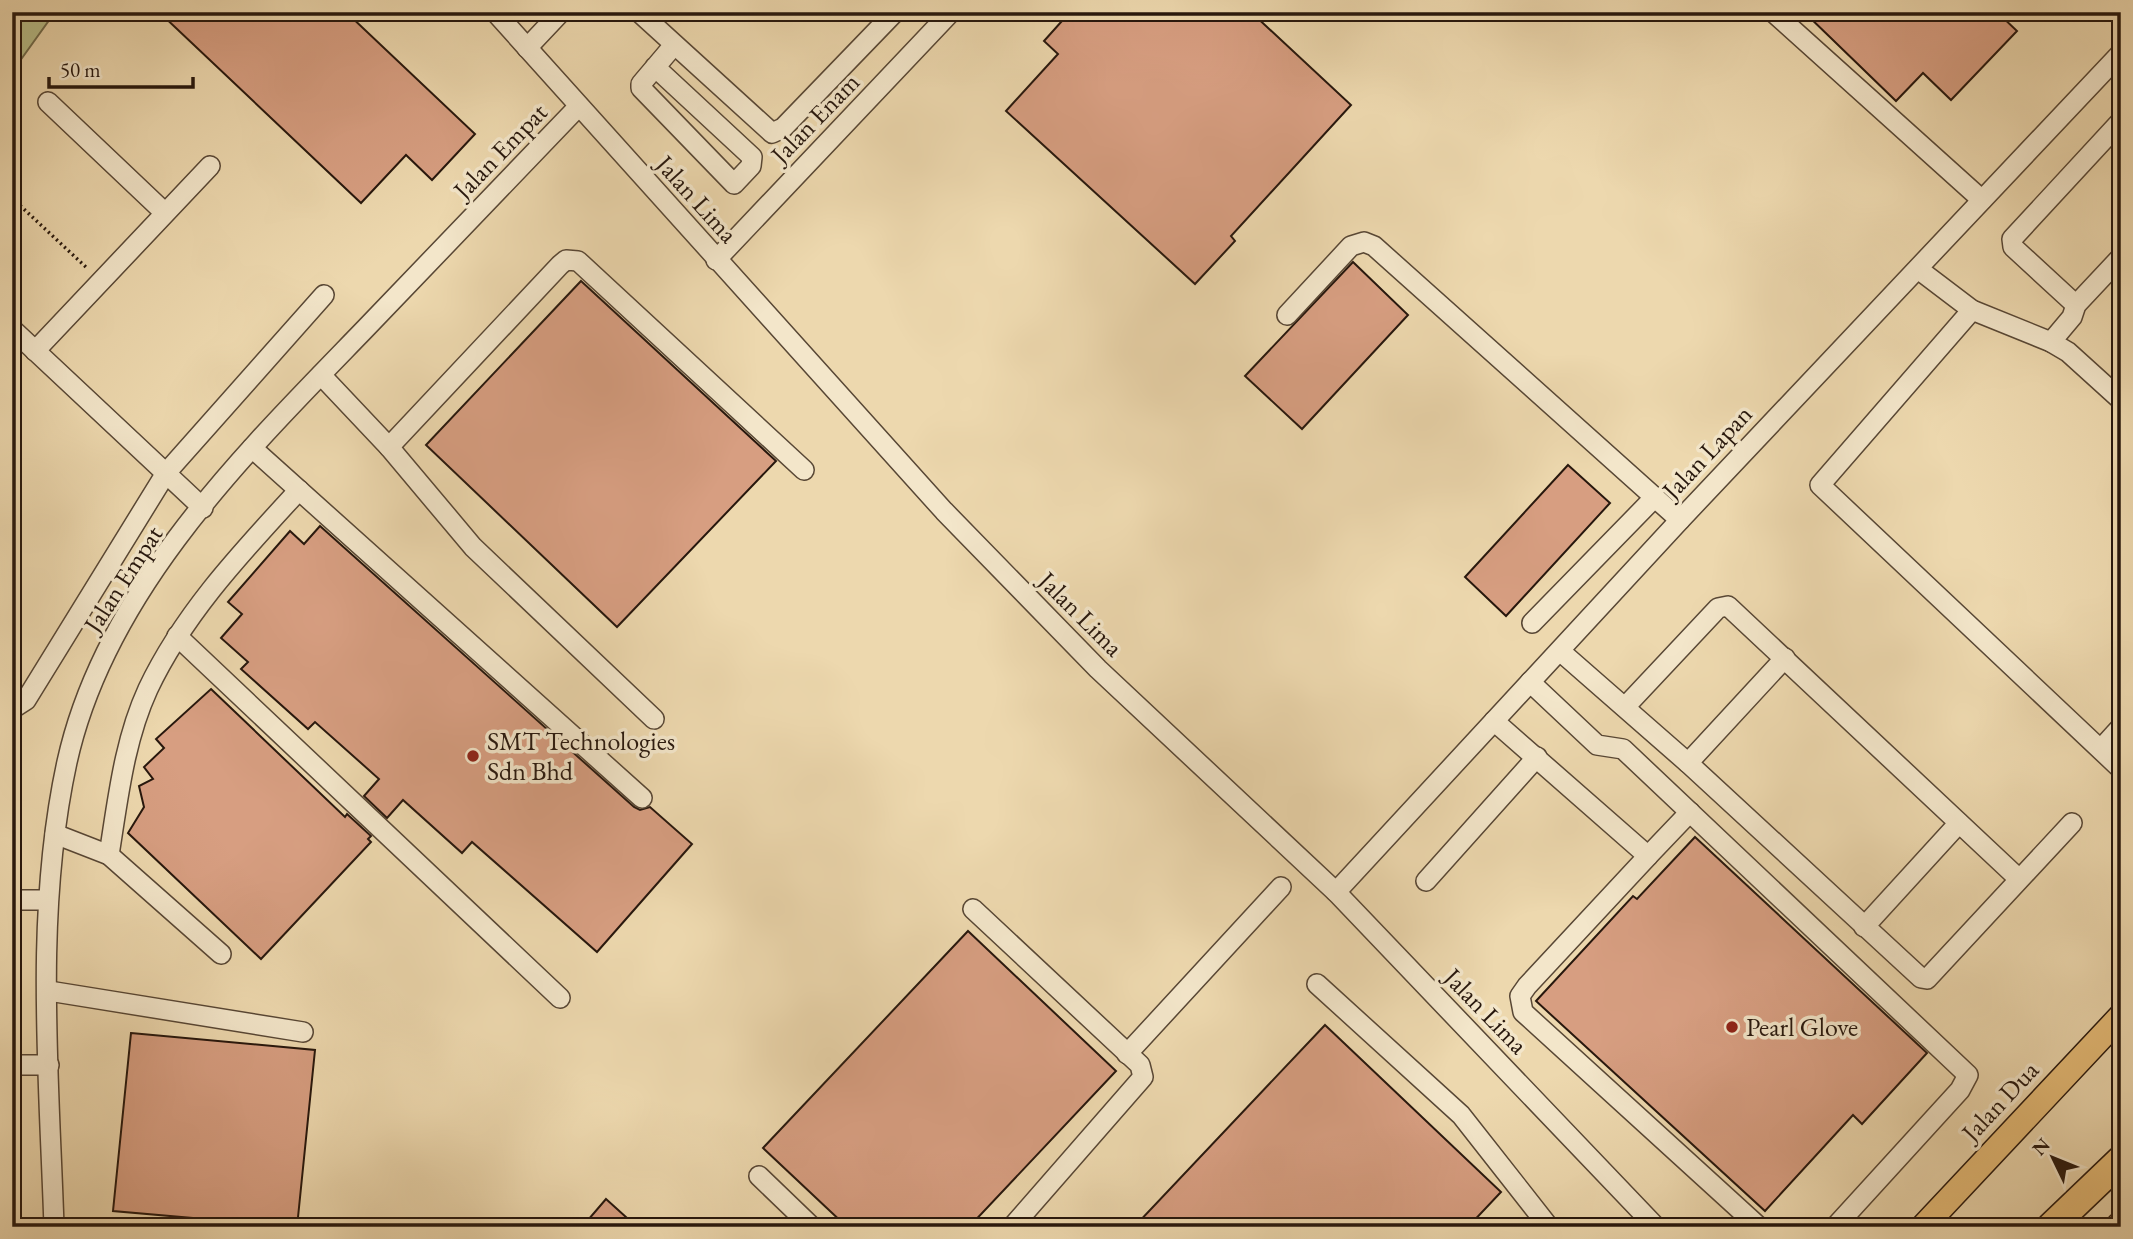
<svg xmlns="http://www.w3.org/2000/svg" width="2133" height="1239" viewBox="0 0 2133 1239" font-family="'EB Garamond',serif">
<rect width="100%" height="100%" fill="#edd8ae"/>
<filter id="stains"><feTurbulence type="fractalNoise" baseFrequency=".00286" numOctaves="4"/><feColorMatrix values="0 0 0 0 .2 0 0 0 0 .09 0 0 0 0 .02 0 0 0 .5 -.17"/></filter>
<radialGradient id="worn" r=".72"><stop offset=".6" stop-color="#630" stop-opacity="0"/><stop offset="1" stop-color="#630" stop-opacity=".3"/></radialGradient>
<path fill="#b8bf8a" stroke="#706b4c" stroke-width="2" d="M 12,12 L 55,12 L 12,72 Z"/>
<g fill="#d79e81" stroke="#27170d" stroke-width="2">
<path d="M 159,12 L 346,12 L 475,134 L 432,180 L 406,155 L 361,203 Z"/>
<path d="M 1070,12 L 1251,12 L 1351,105 L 1231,236 L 1235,241 L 1195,284 L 1006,111 L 1058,54 L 1044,41 Z"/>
<path d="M 1804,12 L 1997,12 L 2017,31 L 1951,100 L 1923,73 L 1896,101 Z"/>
<path d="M 1353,262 L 1408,315 L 1302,429 L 1245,376 Z"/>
<path d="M 581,281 L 776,461 L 617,627 L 426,445 Z"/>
<path d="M 1568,465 L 1610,503 L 1506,616 L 1465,577 Z"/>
<path d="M 320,526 L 634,807 L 640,810 L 650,807 L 692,844 L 597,952 L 472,842 L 462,853 L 403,800 L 387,818 L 364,796 L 379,779 L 315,722 L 308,729 L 241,669 L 248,662 L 221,638 L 242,614 L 228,602 L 290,531 L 304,544 Z"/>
<path d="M 211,689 L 345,817 L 347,814 L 371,836 L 368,839 L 371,842 L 261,959 L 128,833 L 144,807 L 139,786 L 153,779 L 144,767 L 164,748 L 156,739 Z"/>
<path d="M 1695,837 L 1927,1053 L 1862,1124 L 1853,1115 L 1765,1211 L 1536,1001 L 1633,896 L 1637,899 Z"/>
<path d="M 968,931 L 1116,1071 L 969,1227 L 847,1227 L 763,1148 Z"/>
<path d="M 1325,1025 L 1501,1192 L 1468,1227 L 1134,1227 Z"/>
<path d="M 131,1033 L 315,1050 L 297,1227 L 113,1211 Z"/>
<path d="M 606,1199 L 637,1227 L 582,1227 Z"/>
</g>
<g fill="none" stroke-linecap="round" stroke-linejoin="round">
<defs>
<g id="minor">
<path d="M 495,12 L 944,511 L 1098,669 L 1336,892 L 1656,1227"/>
<path d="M 639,12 L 772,133 L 783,128 L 895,12"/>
<path d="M 1773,12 L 1982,200"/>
<path d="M 527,48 L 561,12"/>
<path d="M 655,67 L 752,157 L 751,166 L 734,184 L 641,88 L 641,84 L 674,45"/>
<path d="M 48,102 L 164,212"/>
<path d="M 716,260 L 951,12"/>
<path d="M 1918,269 L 1972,310 L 2051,342 L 2068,352 L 2121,400"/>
<path d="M 2076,305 L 2013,247 L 2012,239 L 2121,121"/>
<path d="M 1972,310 L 1820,485 L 2121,769"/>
<path d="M 1287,315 L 1351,246 L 1364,242 L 1374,246 L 1680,520"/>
<path d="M 12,329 L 203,508"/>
<path d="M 2051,342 L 2072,317 L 2076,305 L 2121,257"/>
<path d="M 35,351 L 210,166"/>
<path d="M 321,375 L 389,447 L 473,547 L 654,719"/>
<path d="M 389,447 L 560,265 L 566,260 L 578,261 L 804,470"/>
<path d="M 252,448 L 642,798"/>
<path d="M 1532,623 L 1655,497"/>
<path d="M 177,636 L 560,998"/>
<path d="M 1560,651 L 1688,763 L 1921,978 L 1927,979 L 2072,823"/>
<path d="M 1530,682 L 1597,745 L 1623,749 L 1968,1075 L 1960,1090 L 1835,1227"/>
<path d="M 1625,707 L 1718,608 L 1728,606 L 2019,879"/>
<path d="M 12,709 L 26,700 L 166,473 L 324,295"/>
<path d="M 1494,721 L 1648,856 L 1527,986 L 1520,996 L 1523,1012 L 1759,1227"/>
<path d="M 2101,749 L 2121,727"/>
<path d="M 1688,763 L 1785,658"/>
<path d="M 55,834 L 109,855 L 221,954"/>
<path d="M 109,855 C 118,799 124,741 148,689 C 184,613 242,552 299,490"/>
<path d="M 1648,856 L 1690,812"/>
<path d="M 1426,881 L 1537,757"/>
<path d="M 1336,892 L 1680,520 L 2121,53"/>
<path d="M 12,900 L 48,900"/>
<path d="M 973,909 L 1140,1065 L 1143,1077 L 1012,1227"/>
<path d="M 1864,927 L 1959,823"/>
<path d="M 1317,984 L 1461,1115 L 1549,1227"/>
<path d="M 49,991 L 303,1032"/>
<path d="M 1127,1054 L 1281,887"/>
<path d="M 12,1065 L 49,1065"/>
<path d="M 759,1176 L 812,1227"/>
<path d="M 54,1227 C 49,1073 34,913 67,762 C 105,589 246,452 365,329 C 436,255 507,181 579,106"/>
</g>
<path id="major" d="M 1923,1227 L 2121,1016"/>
<g id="highway">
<path d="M 2051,1227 L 2121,1160"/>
<path d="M 2120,1227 L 2121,1226"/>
</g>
</defs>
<use href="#minor" stroke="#584735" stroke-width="22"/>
<use href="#major" stroke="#27170d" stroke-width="27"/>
<use href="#highway" stroke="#27170d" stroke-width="31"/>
<path stroke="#27170d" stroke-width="3.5" stroke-dasharray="2 3.5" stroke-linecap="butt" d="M 12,198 L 88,269"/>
<use href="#minor" stroke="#f3e6ca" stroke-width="19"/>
<use href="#major" stroke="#e6bc77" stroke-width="24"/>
<use href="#highway" stroke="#e6bc77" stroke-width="28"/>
</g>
<g fill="#8f2418" stroke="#f3e6ca" stroke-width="2.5">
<circle cx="473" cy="756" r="7"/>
<circle cx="1732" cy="1027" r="7"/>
</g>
<g text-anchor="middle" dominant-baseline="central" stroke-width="7" stroke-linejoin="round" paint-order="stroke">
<g font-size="26" fill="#27170d" stroke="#f3e6ca">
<text transform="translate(815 118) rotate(-46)">Jalan Enam</text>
<text transform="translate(500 151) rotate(-46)">Jalan Empat</text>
<text transform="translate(697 199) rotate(48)">Jalan Lima</text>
<text transform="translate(1707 452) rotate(-47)">Jalan Lapan</text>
<text transform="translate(123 579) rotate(-57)">Jalan Empat</text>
<text transform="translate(1081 614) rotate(45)">Jalan Lima</text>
<text transform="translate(1486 1011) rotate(46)">Jalan Lima</text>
<text transform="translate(2000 1101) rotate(-47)">Jalan Dua</text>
</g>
<g font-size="26" fill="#27170d" stroke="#f3e6ca" text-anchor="start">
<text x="487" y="741">SMT Technologies<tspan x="487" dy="30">Sdn Bhd</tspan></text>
<text x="1746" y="1027">Pearl Glove</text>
</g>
</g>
<rect width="2133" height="1239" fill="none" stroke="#edd8ae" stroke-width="42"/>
<rect x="14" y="14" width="2105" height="1211" fill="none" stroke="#27170d" stroke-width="3.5"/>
<rect x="21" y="21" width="2091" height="1197" fill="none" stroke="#27170d" stroke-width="2"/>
<g transform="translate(2053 1158) rotate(313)" stroke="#f3e6ca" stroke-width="5" paint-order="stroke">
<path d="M0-5L12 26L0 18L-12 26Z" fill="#27170d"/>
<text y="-10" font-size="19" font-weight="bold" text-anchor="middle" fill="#27170d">N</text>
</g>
<path d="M49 77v10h144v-10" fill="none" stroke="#27170d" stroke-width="3.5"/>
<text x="60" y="77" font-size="21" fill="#27170d" stroke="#f3e6ca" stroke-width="5" paint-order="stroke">50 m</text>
<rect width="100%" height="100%" filter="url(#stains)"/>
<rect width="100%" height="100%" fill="url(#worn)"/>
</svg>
